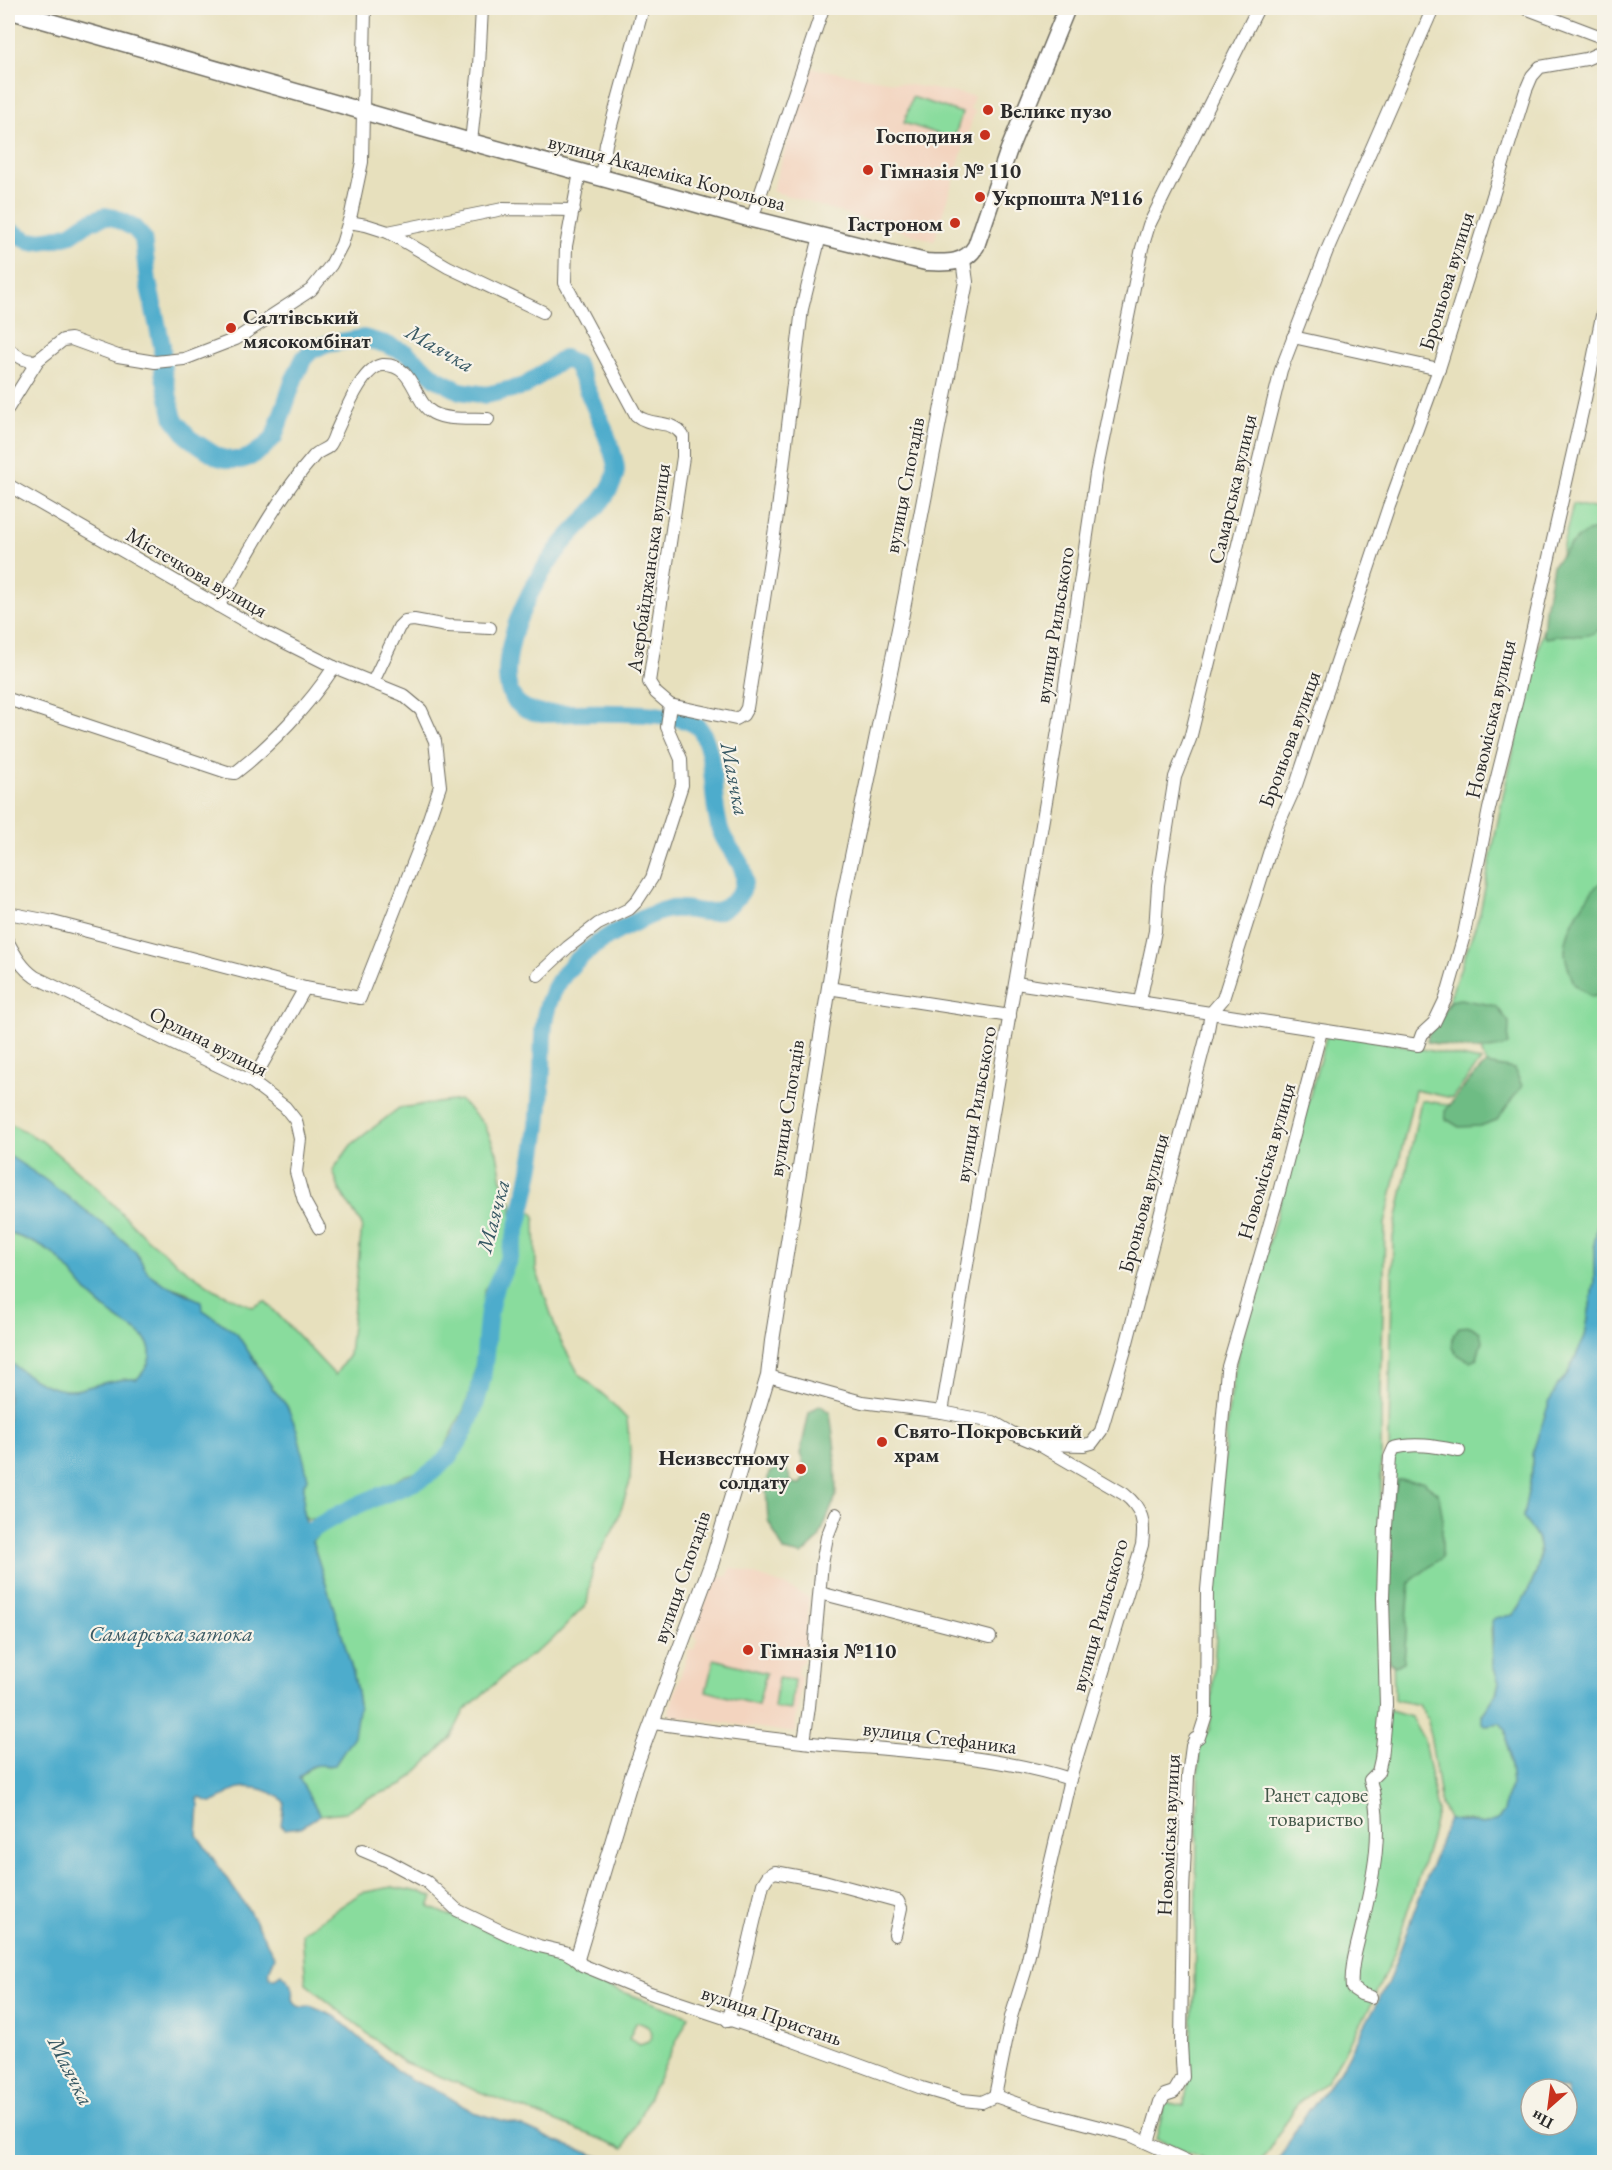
<svg xmlns="http://www.w3.org/2000/svg" width="1612" height="2170" viewBox="0 0 1612 2170" font-family="'EB Garamond',serif">
<rect width="100%" height="100%" fill="#f7f3e8"/>
<filter id="ink" filterUnits="userSpaceOnUse"><feTurbulence type="fractalNoise" baseFrequency=".0167" numOctaves="2"/><feDisplacementMap in="SourceGraphic" scale="12" xChannelSelector="R" yChannelSelector="G"/><feConvolveMatrix kernelMatrix="1 2 1 2 8 2 1 2 1" color-interpolation-filters="sRGB"/></filter>
<filter id="wash" filterUnits="userSpaceOnUse"><feTurbulence type="fractalNoise" baseFrequency=".008" numOctaves="4" result="noise"/><feDisplacementMap in="SourceGraphic" scale="24" xChannelSelector="R" yChannelSelector="G"/><feGaussianBlur stdDeviation="1.35" result="paint"/><feColorMatrix in="noise" values="0 0 0 0 0 0 0 0 0 0 0 0 0 0 0 0 0 1.4 0 .05"/><feComposite in="paint" operator="in"/></filter>
<g filter="url(#wash)">
<rect width="100%" height="100%" fill="#e7e0bd"/>
<g fill="#f3d4bf">
<path d="M 812,68 L 974,96 L 970,109 L 975,111 L 934,241 L 772,191 Z"/>
<path d="M 732,1567 L 784,1585 L 809,1598 L 803,1662 L 799,1664 L 797,1674 L 801,1677 L 795,1733 L 670,1715 L 669,1711 L 689,1650 L 694,1649 L 697,1639 L 694,1635 L 714,1578 L 727,1576 Z"/>
</g>
<g fill="#89dc9d" stroke="#5a8464" stroke-width="1.5" fill-rule="evenodd">
<path d="M 912,97 L 962,113 L 954,139 L 904,123 Z"/>
<path d="M 1573,504 L 1604,510 L 1604,1190 L 1594,1245 L 1594,1281 L 1585,1336 L 1567,1375 L 1558,1385 L 1532,1454 L 1532,1472 L 1523,1517 C 1526,1523 1530,1527 1534,1532 C 1550,1559 1528,1593 1513,1615 L 1496,1618 L 1491,1629 L 1493,1666 L 1499,1682 L 1496,1695 L 1482,1715 L 1485,1725 L 1500,1723 L 1506,1730 L 1512,1785 L 1506,1799 L 1504,1813 L 1497,1820 L 1483,1825 L 1468,1821 L 1448,1819 L 1441,1805 L 1428,1721 L 1419,1705 L 1394,1700 L 1389,1436 L 1393,1237 L 1421,1100 L 1449,1105 L 1486,1064 L 1480,1047 L 1435,1039 L 1480,913 L 1503,795 Z"/>
<path d="M 1328,1030 L 1481,1061 L 1452,1098 L 1415,1090 L 1385,1224 L 1381,1394 L 1381,1512 L 1387,1710 L 1411,1717 L 1424,1740 L 1437,1811 L 1430,1841 L 1394,1954 L 1366,2015 L 1327,2081 L 1298,2103 L 1261,2162 L 1213,2162 L 1156,2139 L 1165,2102 L 1184,2106 L 1188,2083 L 1194,1987 L 1199,1746 L 1210,1728 L 1216,1636 L 1211,1597 L 1228,1414 L 1237,1358 Z"/>
<path d="M 460,1100 L 484,1124 L 497,1153 L 503,1186 L 512,1203 L 512,1222 L 500,1266 L 484,1290 L 482,1322 L 472,1387 L 464,1409 L 443,1451 L 425,1470 L 406,1475 L 334,1514 L 307,1520 L 303,1513 L 304,1484 L 287,1406 L 273,1389 L 237,1334 L 202,1309 L 188,1293 L 164,1284 L 148,1273 L 135,1251 L 110,1229 L 44,1179 L 8,1155 L 8,1122 L 42,1141 L 96,1187 L 145,1237 L 182,1267 L 217,1291 L 253,1307 L 265,1301 L 335,1375 L 349,1355 L 362,1225 L 339,1189 L 333,1170 L 351,1145 L 399,1108 Z"/>
<path d="M 527,1208 L 535,1216 L 536,1269 L 559,1338 L 579,1374 L 607,1398 L 627,1419 L 631,1457 L 630,1482 L 616,1524 L 593,1566 L 587,1604 L 550,1642 L 509,1671 L 464,1711 L 450,1739 L 403,1785 L 368,1798 L 345,1812 L 320,1815 L 299,1779 C 308,1768 315,1761 329,1766 L 359,1704 L 354,1676 L 312,1541 C 331,1524 355,1511 379,1502 C 402,1493 426,1486 445,1471 C 464,1456 487,1401 489,1377 C 491,1357 489,1336 493,1317 C 502,1280 520,1246 527,1208 Z"/>
<path d="M 8,1233 C 24,1238 40,1244 53,1254 C 67,1265 76,1280 87,1292 C 95,1301 105,1309 115,1317 C 125,1326 140,1330 147,1342 C 155,1355 147,1369 137,1379 C 118,1378 99,1384 81,1389 C 53,1395 27,1377 8,1360 Z"/>
<path d="M 714,1659 L 766,1673 L 758,1705 L 706,1691 Z"/>
<path d="M 778,1678 L 794,1680 L 791,1710 L 774,1708 Z"/>
<path d="M 392,1887 L 420,1892 L 433,1897 L 429,1907 L 561,1960 L 576,1975 L 689,2016 L 624,2148 L 403,2062 L 306,1984 L 302,1933 L 361,1893 ZM 639,2022 C 648,2024 651,2028 651,2038 L 648,2042 L 640,2045 L 629,2039 L 636,2023 Z"/>
</g>
<g fill="#6ebc84" stroke="#4c7458" stroke-width="1.5">
<path d="M 1602,528 L 1604,529 L 1604,626 C 1589,638 1585,636 1567,635 C 1560,635 1553,637 1546,638 L 1543,634 L 1545,609 L 1553,565 L 1571,544 L 1585,533 Z"/>
<path d="M 1604,879 L 1604,994 L 1592,997 L 1574,984 C 1571,974 1565,962 1565,952 C 1565,929 1587,893 1604,879 Z"/>
<path d="M 1460,999 L 1496,1006 L 1509,1022 L 1508,1045 C 1476,1054 1459,1048 1427,1042 L 1428,1035 L 1451,1001 Z"/>
<path d="M 1486,1064 L 1514,1069 L 1522,1086 L 1497,1120 L 1480,1126 L 1459,1127 L 1446,1119 L 1445,1111 L 1468,1082 Z"/>
<path d="M 1470,1326 L 1480,1332 L 1482,1341 L 1477,1358 L 1470,1361 C 1450,1353 1446,1345 1459,1327 Z"/>
<path d="M 820,1405 L 830,1413 L 835,1450 L 836,1496 L 818,1540 L 802,1555 L 784,1551 L 768,1520 L 766,1489 L 769,1473 L 778,1467 L 787,1470 L 792,1483 L 801,1484 L 808,1474 L 800,1454 L 809,1413 Z"/>
<path d="M 1398,1480 L 1422,1481 L 1438,1493 L 1442,1513 L 1442,1557 L 1410,1582 L 1404,1662 L 1395,1666 L 1389,1663 L 1388,1512 Z"/>
</g>
<g fill="#4daccc" stroke="#3c6c7c" stroke-width="1.5" fill-rule="evenodd">
<path d="M 8,1155 L 44,1179 L 110,1229 L 135,1251 L 148,1273 L 164,1284 L 201,1301 L 202,1309 L 237,1334 L 273,1389 L 287,1406 L 297,1430 L 308,1478 L 304,1484 L 303,1513 L 338,1621 L 354,1676 L 359,1704 L 354,1736 L 335,1765 C 314,1768 317,1758 299,1778 L 320,1815 L 301,1827 L 284,1829 L 281,1825 L 284,1802 C 274,1791 254,1785 239,1788 C 224,1791 216,1811 200,1797 L 197,1798 L 199,1805 L 197,1835 L 249,1911 L 275,1957 L 269,1971 L 270,1978 L 275,1978 L 281,1974 C 292,1983 294,1985 292,1999 C 296,2007 302,2009 310,2006 L 336,2017 L 396,2070 L 413,2081 L 439,2091 L 473,2112 L 522,2126 L 555,2141 L 614,2162 L 8,2162 L 8,1360 C 27,1377 53,1395 81,1389 C 99,1384 118,1378 137,1379 C 147,1369 155,1355 147,1342 C 140,1330 125,1326 115,1317 C 106,1309 95,1301 87,1292 C 76,1280 67,1265 53,1254 C 40,1244 24,1238 8,1233 Z"/>
<path d="M 1604,1190 L 1604,2162 L 1277,2162 L 1303,2118 L 1340,2071 L 1388,1983 L 1448,1819 L 1483,1825 L 1497,1820 L 1504,1813 L 1506,1799 L 1512,1785 L 1506,1730 L 1500,1723 L 1485,1725 L 1482,1723 L 1482,1715 L 1496,1695 L 1499,1682 L 1493,1666 L 1492,1621 L 1495,1618 L 1513,1615 C 1528,1593 1550,1559 1534,1532 C 1530,1527 1526,1523 1523,1517 L 1532,1472 L 1532,1454 L 1549,1403 L 1558,1385 L 1567,1375 L 1585,1336 L 1594,1281 L 1594,1245 ZM 1531,2089 L 1567,2089 L 1567,2125 L 1531,2125 Z"/>
</g>
<g fill="none" stroke-linecap="round" stroke-linejoin="round">
<path stroke="#4daccc" stroke-width="18" d="M 8,230 L 31,242 L 54,239 L 71,234 L 87,223 L 105,216 L 115,218 L 134,228 L 143,238 L 148,282 L 162,346 L 163,372 L 174,419 L 189,438 L 218,457 L 230,460 L 241,460 L 250,457 L 263,448 L 274,437 L 294,379 L 304,358 L 313,349 L 328,344 L 363,338 L 385,344 L 406,353 L 437,379 L 460,391 L 486,395 L 525,386 L 564,358 L 576,364 C 585,386 617,452 616,471 C 613,498 574,528 559,548 C 532,583 508,629 507,674 C 507,698 518,709 542,714 C 570,713 681,708 699,728 C 702,731 703,735 705,739 C 716,767 711,800 720,829 C 726,851 752,865 742,890 C 739,895 734,901 730,904 C 709,921 693,906 671,909 C 661,910 651,915 642,919 C 608,934 570,957 553,992 C 541,1017 543,1043 542,1070 C 541,1088 540,1107 538,1125 C 533,1169 522,1215 509,1257 C 505,1269 498,1280 494,1291 C 486,1314 487,1341 484,1364 C 481,1394 466,1438 445,1460 C 423,1485 387,1491 358,1505 C 334,1516 311,1529 290,1545"/>
</g>
</g>
<g filter="url(#ink)">
<g fill="none" stroke-linecap="round" stroke-linejoin="round">
<defs>
<g id="minor">
<path d="M 1525,8 L 1604,38"/>
<path d="M 471,142 L 479,66 L 482,8"/>
<path d="M 580,172 L 566,246 L 565,283 L 636,415 C 651,428 672,418 683,436 L 683,457 L 649,682 L 656,693 L 670,705 L 736,719 L 743,715 L 747,708 L 778,509 L 802,309 L 820,236"/>
<path d="M 601,178 L 606,144 L 643,8"/>
<path d="M 752,219 L 823,8"/>
<path d="M 349,222 L 366,225 L 388,232 L 503,209 L 574,210"/>
<path d="M 388,232 L 448,267 L 543,312"/>
<path d="M 1293,337 L 1439,369"/>
<path d="M 8,349 C 18,356 26,363 38,360"/>
<path d="M 8,408 L 38,360 L 63,340 L 71,339 L 118,356 L 155,362 L 184,359 L 236,339 L 311,290 L 331,265 L 342,244 L 351,214 L 362,162 L 365,8"/>
<path d="M 8,485 L 264,632 L 334,667 L 403,695 L 421,710 L 435,741 L 440,786 L 418,851 L 360,998 L 305,988 L 49,921 L 8,913"/>
<path d="M 218,606 C 246,557 277,498 314,456 C 318,451 325,450 329,446 C 332,443 334,437 335,434 C 344,416 362,366 383,365 C 415,364 413,402 433,413 C 448,421 471,418 488,419"/>
<path d="M 373,682 L 399,627 L 405,621 L 414,620 L 447,626 L 490,628"/>
<path d="M 8,699 L 227,772 L 235,773 C 270,746 310,704 334,667"/>
<path d="M 8,942 C 15,955 22,968 35,977 L 252,1082 L 285,1107 L 296,1121 L 300,1139 L 296,1172 L 304,1201 L 319,1228"/>
<path d="M 538,975 L 568,947 L 598,924 L 629,909 L 637,901 L 652,878 L 682,785 L 681,759 L 667,727 L 670,705"/>
<path d="M 1016,983 L 1418,1045 L 1422,1034 L 1434,1023 L 1446,998 L 1463,939 L 1489,809 L 1518,694 L 1585,399 L 1604,306"/>
<path d="M 828,988 L 1010,1016"/>
<path d="M 1140,1001 L 1155,931 L 1158,885 L 1175,777 L 1190,739 L 1281,370 L 1328,248 L 1433,8"/>
<path d="M 252,1082 L 305,988"/>
<path d="M 768,1376 L 862,1402 L 942,1412 L 993,1422 L 1012,1433 L 1038,1444 L 1124,1494 C 1143,1509 1145,1522 1142,1545 L 1070,1779 L 1025,1972 L 1011,2017 L 995,2096"/>
<path d="M 942,1412 L 1059,725 L 1096,474 L 1142,248 L 1149,225 L 1258,8"/>
<path d="M 1038,1444 L 1084,1445 L 1092,1443 L 1101,1431 L 1125,1350 L 1207,1035 L 1211,1013 L 1223,999 L 1278,825 L 1296,785 L 1389,506 L 1439,369 L 1526,90 L 1532,76 L 1540,67 L 1586,59 L 1604,51"/>
<path d="M 820,1593 L 990,1637"/>
<path d="M 653,1723 C 706,1730 759,1738 812,1743 C 898,1751 987,1753 1070,1779"/>
<path d="M 804,1742 L 809,1707 L 822,1563 L 827,1537 L 836,1514"/>
<path d="M 362,1850 L 388,1861 L 427,1882 L 457,1910 L 509,1935 L 539,1946 L 565,1952 L 577,1959 L 582,1965 L 650,1993 L 788,2039 L 922,2088 L 963,2100 L 982,2102 L 995,2096 L 1038,2111 L 1130,2135 L 1189,2162"/>
<path d="M 1371,1997 L 1361,1994 L 1352,1988 C 1350,1967 1357,1947 1362,1925 C 1373,1879 1385,1827 1370,1780 L 1378,1772 L 1381,1759 L 1386,1705 L 1383,1598 L 1385,1527 L 1390,1457 L 1394,1448 C 1415,1442 1438,1447 1459,1451"/>
<path d="M 728,2021 L 741,1977 L 763,1884 L 768,1876 L 775,1872 L 824,1881 L 898,1901 L 901,1908 L 895,1935"/>
<path d="M 1148,2143 L 1160,2102 L 1165,2095 L 1174,2092 L 1183,2077 L 1181,2044 L 1183,1892 L 1188,1776 L 1192,1746 L 1195,1739 L 1199,1737 L 1206,1715 L 1207,1590 L 1227,1370 L 1279,1192 L 1321,1031"/>
</g>
<path id="tertiary" d="M 577,1959 L 632,1776 L 712,1562 L 768,1376 L 772,1341 L 843,900 L 900,624 L 966,282 L 963,260"/>
<path id="secondary" d="M 8,10 L 471,142 L 752,219 L 926,262 C 945,263 965,265 976,246 L 1008,152 L 1067,8"/>
</defs>
<use href="#minor" stroke="#6d6a5e" stroke-width="14"/>
<use href="#tertiary" stroke="#6d6a5e" stroke-width="16"/>
<use href="#secondary" stroke="#6d6a5e" stroke-width="19"/>
<use href="#minor" stroke="#fff" stroke-width="12"/>
<use href="#tertiary" stroke="#fff" stroke-width="14"/>
<use href="#secondary" stroke="#fff" stroke-width="16"/>
</g>
</g>
<g fill="#c8321e" stroke="#f7f3e8" stroke-width="2">
<circle cx="988" cy="110" r="6"/>
<circle cx="985" cy="135" r="6"/>
<circle cx="868" cy="170" r="6"/>
<circle cx="980" cy="197" r="6"/>
<circle cx="955" cy="223" r="6"/>
<circle cx="231" cy="328" r="6"/>
<circle cx="882" cy="1442" r="6"/>
<circle cx="801" cy="1469" r="6"/>
<circle cx="748" cy="1650" r="6"/>
</g>
<g text-anchor="middle" dominant-baseline="central" stroke-width="4.5" stroke-linejoin="round" paint-order="stroke">
<g font-size="21" font-weight="bold" fill="#2b2b2b" stroke="#f7f3e8" text-anchor="start">
<text x="1000" y="110">Велике пузо</text>
<text x="973" y="135" text-anchor="end">Господиня</text>
<text x="880" y="170">Гімназія № 110</text>
<text x="992" y="197">Укрпошта №116</text>
<text x="943" y="223" text-anchor="end">Гастроном</text>
<text x="243" y="316">Салтівський<tspan x="243" dy="24">мясокомбінат</tspan></text>
<text x="894" y="1430">Свято-Покровський<tspan x="894" dy="24">храм</tspan></text>
<text x="789" y="1457" text-anchor="end">Неизвестному<tspan x="789" dy="24">солдату</tspan></text>
<text x="760" y="1650">Гімназія №110</text>
</g>
<g font-size="21" fill="#2b2b2b" stroke="#f7f3e8">
<text transform="translate(667 172) rotate(15)">вулиця Академіка Корольова</text>
<text transform="translate(1446 281) rotate(-73)">Броньова вулиця</text>
<text transform="translate(904 485) rotate(-79)">вулиця Спогадів</text>
<text transform="translate(1232 489) rotate(-77)">Самарська вулиця</text>
<text transform="translate(648 568) rotate(-82)">Азербайджанська вулиця</text>
<text transform="translate(197 572) rotate(30)">Містечкова вулиця</text>
<text transform="translate(1054 625) rotate(-81)">вулиця Рильського</text>
<text transform="translate(1490 719) rotate(-77)">Новоміська вулиця</text>
<text transform="translate(1289 739) rotate(-70)">Броньова вулиця</text>
<text transform="translate(209 1041) rotate(27)">Орлина вулиця</text>
<text transform="translate(975 1104) rotate(-80)">вулиця Рильського</text>
<text transform="translate(786 1108) rotate(-81)">вулиця Спогадів</text>
<text transform="translate(1266 1161) rotate(-74)">Новоміська вулиця</text>
<text transform="translate(1143 1203) rotate(-75)">Броньова вулиця</text>
<text transform="translate(681 1577) rotate(-71)">вулиця Спогадів</text>
<text transform="translate(1099 1615) rotate(-74)">вулиця Рильського</text>
<text transform="translate(940 1737) rotate(7)">вулиця Стефаника</text>
<text transform="translate(1168 1835) rotate(-87)">Новоміська вулиця</text>
<text transform="translate(772 2015) rotate(19)">вулиця Пристань</text>
</g>
<g font-size="21" fill="#425748" stroke="#f7f3e8">
<text x="1316" y="1794">Ранет садове<tspan x="1316" dy="24">товариство</tspan></text>
</g>
<g font-size="22" font-style="italic" fill="#375863" stroke="#f7f3e8">
<text transform="translate(440 348) rotate(30)">Маячка</text>
<text transform="translate(735 779) rotate(79)">Маячка</text>
<text transform="translate(493 1216) rotate(-75)">Маячка</text>
<text x="171" y="1633">Самарська затока</text>
<text transform="translate(71 2071) rotate(63)">Маячка</text>
</g>
</g>
<rect width="1612" height="2170" fill="none" stroke="#f7f3e8" stroke-width="30"/>
<g transform="translate(1549 2107) rotate(208)"><circle r="28" fill="#f7f3e8" stroke="#a5a39c" stroke-width="1.5"/>
<path d="M0-4.5L10 22L0 15L-10 22Z" fill="#c8321e"/>
<text y="-9" font-size="16" font-weight="bold" text-anchor="middle" fill="#2b2b2b">Пн</text>
</g>
</svg>
